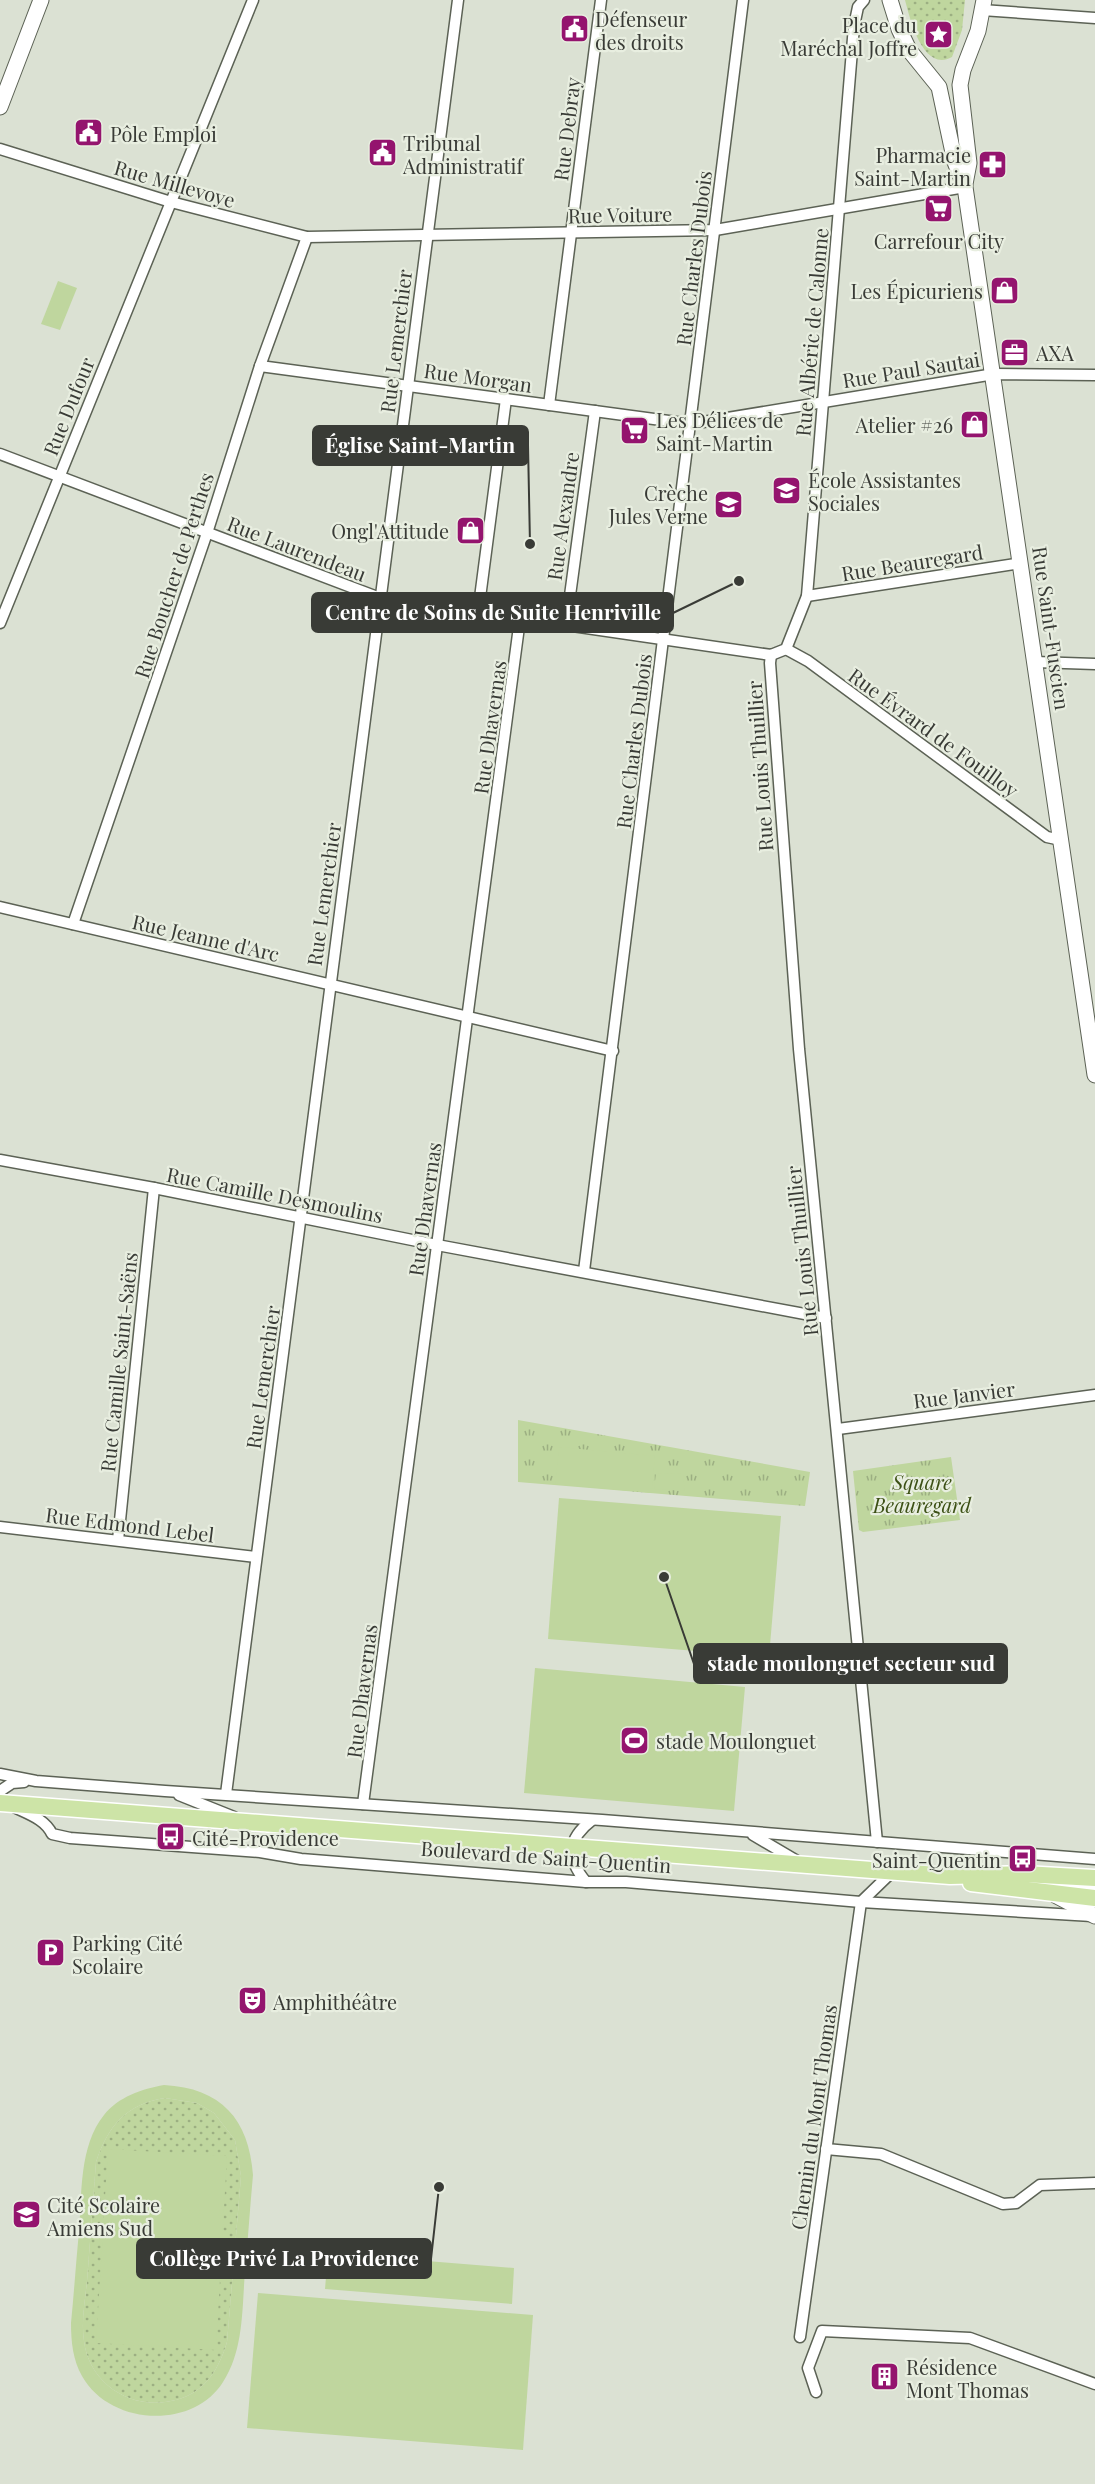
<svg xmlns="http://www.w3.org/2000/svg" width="1095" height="2484" viewBox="0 0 1095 2484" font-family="'Playfair Display',serif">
<defs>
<pattern id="grass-dots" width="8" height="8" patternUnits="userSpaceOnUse" patternTransform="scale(1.5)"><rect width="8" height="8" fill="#bfd69e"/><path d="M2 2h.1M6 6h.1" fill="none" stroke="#9caf82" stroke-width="1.8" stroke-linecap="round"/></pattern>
<pattern id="park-tufts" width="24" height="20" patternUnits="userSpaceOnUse" patternTransform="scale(1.5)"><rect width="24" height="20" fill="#bfd69e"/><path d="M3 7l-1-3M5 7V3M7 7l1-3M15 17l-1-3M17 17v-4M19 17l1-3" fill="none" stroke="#9caf82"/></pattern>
</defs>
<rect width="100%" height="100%" fill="#dbe1d3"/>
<g fill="url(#grass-dots)">
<path d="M 905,0 L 965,0 L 962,30 L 952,57 C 923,73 910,19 905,0 Z"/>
<path d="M 165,2098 L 197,2103 L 214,2113 L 235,2140 L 241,2176 L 227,2342 C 218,2372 203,2395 171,2401 C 130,2410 89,2383 84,2341 C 81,2321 85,2301 87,2281 C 90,2242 93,2202 96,2162 C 108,2126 126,2104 165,2098 Z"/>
</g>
<g fill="url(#park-tufts)">
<path d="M 518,1420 L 810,1472 L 805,1506 L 518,1482 Z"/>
<path d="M 951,1457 L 960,1520 L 863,1532 L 859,1530 L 853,1471 Z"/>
</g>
<g fill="#bfd69e" fill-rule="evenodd">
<path d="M 58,281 L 77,288 L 60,330 L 41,324 Z"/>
<path d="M 559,1447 L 655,1456 L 652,1493 L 555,1484 Z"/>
<path d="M 656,1473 L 683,1474 L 685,1491 L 654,1489 Z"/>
<path d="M 559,1498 L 781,1516 L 769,1657 L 548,1639 Z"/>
<path d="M 535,1668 L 745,1687 L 734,1811 L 524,1793 Z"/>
<path d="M 164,2085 C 221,2088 249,2119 253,2175 C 250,2207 248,2239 245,2271 C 242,2308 244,2350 223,2382 C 193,2430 110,2426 82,2376 C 73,2360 71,2342 71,2323 C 74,2293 76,2262 79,2231 C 82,2194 79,2146 104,2115 C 118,2097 142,2089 164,2085 ZM 165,2098 L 197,2103 L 214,2113 L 235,2140 L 241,2176 L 227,2342 C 218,2372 203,2395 171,2401 C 130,2410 89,2383 84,2341 C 81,2322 85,2301 87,2281 C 90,2242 93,2202 96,2162 C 108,2126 126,2104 165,2098 Z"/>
<path d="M 108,2149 L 227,2156 L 216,2350 L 96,2343 Z"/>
<path d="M 328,2253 L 514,2268 L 512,2304 L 325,2289 Z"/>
<path d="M 258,2293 L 533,2315 L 523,2450 L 247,2428 Z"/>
</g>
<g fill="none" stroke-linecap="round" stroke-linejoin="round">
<defs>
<g id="street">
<path d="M 982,10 L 1095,18"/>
<path d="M 0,149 L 171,202 L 307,237 L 715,230 L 965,187"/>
<path d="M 260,366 L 691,424 L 994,374 L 1095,375"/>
<path d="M 549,405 L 601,0"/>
<path d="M 0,454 L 380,598 L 771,655 L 786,649 L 807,596 L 854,26 L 858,7 L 864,0"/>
<path d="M 807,596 L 1021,563"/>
<path d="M 478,613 L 506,399"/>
<path d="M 0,623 L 253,0"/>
<path d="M 566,625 L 595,411"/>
<path d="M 786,649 L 808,661 L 1047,837 L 1061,840"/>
<path d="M 771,655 L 770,663 L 799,1049 L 877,1842"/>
<path d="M 1035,662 L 1095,664"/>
<path d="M 0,907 L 613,1051"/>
<path d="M 73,924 L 207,533 L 260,366 L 307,237"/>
<path d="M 0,1160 L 154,1188 L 437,1245 L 826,1318"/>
<path d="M 584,1271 L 743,0"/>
<path d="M 838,1429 L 1095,1395"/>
<path d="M 0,1527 L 256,1557"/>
<path d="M 118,1540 L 154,1188"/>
<path d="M 0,1774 L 36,1781 L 165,1791 L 602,1820 L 1095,1859"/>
<path d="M 0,1791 L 12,1783 L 24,1782"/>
<path d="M 226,1794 C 305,1196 376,597 458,0"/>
<path d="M 179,1795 L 234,1817"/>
<path d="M 363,1804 L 520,619"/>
<path d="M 14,1807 C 28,1814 45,1819 52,1834 L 70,1838 L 260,1852 L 301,1859 L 586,1882 L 626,1882 L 861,1902 L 1092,1916"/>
<path d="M 753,1835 L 799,1862"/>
<path d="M 586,1882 C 566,1858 567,1839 592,1820"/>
<path d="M 826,2149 L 881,2154 L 1003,2204 L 1016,2203 L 1040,2185 L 1095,2183"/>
<path d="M 800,2337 L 861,1902 L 892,1872"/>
<path d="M 816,2392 L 808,2368 L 822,2331 L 970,2338 L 1095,2384"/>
</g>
<g id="secondary">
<path d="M 890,0 L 899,29 L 909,50 L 939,87 L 955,162 L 965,187 L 1095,1075"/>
<path d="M 0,107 L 41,0"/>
<path d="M 965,184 L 969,163 L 960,85 L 963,70 L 978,31 L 984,0"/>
<path d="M 1064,1888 L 1095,1889"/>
<path d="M 1055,1895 L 1095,1916"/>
</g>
<g id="primary">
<path d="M 0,1803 L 950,1876 L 1024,1874 L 1095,1878"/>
<path d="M 971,1883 L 1095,1898"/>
</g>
</defs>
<use href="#street" stroke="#5c6255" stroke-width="13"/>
<use href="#secondary" stroke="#5c6255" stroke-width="17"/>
<use href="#primary" stroke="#fff" stroke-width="19"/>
<use href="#street" stroke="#fff" stroke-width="10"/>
<use href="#secondary" stroke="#fff" stroke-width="15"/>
<use href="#primary" stroke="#cde4a7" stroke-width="16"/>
</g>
<defs>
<symbol id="civic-square" viewBox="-11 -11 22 22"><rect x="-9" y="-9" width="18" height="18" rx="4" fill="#94146e" stroke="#e8eee0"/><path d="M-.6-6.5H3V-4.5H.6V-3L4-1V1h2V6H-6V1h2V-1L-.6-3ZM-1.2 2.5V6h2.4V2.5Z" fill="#fff"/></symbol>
<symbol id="sight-square" viewBox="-11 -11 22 22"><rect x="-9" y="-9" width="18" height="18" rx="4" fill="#94146e" stroke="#e8eee0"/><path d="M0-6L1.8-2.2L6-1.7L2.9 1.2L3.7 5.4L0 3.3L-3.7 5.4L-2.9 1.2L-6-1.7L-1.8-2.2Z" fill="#fff"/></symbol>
<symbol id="pharmacy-square" viewBox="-11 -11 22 22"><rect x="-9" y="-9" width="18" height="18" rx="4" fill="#94146e" stroke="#e8eee0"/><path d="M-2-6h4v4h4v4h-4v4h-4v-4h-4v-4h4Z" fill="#fff"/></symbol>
<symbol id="supermarket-square" viewBox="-11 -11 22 22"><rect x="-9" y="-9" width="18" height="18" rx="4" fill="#94146e" stroke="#e8eee0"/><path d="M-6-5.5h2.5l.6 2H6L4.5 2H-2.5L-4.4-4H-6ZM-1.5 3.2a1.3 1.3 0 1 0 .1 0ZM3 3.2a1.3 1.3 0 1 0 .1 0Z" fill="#fff"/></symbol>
<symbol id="shop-square" viewBox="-11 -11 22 22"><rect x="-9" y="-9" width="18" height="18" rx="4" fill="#94146e" stroke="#e8eee0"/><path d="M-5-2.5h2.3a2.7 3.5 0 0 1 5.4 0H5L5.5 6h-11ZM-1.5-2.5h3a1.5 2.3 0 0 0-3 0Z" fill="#fff"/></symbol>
<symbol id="office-square" viewBox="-11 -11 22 22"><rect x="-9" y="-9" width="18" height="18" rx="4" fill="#94146e" stroke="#e8eee0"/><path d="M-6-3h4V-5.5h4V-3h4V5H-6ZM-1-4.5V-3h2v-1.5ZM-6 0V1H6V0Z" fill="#fff"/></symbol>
<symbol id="university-square" viewBox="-11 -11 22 22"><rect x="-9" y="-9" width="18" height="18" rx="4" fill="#94146e" stroke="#e8eee0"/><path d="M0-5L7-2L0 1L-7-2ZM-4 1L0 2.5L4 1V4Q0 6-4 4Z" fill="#fff"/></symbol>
<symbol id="school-square" viewBox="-11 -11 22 22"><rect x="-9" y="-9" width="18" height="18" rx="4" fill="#94146e" stroke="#e8eee0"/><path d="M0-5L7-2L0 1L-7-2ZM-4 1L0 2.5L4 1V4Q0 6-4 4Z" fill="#fff"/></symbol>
<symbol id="stadium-square" viewBox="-11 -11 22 22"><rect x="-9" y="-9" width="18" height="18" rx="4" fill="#94146e" stroke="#e8eee0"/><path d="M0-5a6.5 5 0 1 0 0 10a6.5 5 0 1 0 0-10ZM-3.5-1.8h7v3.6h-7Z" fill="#fff"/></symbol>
<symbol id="bus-square" viewBox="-11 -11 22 22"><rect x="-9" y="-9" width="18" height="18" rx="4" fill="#94146e" stroke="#e8eee0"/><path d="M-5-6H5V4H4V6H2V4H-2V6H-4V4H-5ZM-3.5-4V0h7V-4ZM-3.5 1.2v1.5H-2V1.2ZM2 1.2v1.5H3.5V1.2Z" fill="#fff"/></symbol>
<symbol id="parking-square" viewBox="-11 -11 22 22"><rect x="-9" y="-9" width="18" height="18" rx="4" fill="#94146e" stroke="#e8eee0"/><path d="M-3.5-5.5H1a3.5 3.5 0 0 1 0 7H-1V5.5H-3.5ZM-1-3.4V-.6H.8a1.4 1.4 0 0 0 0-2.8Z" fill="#fff"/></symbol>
<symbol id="theatre-square" viewBox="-11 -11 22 22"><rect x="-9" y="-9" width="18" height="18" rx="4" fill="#94146e" stroke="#e8eee0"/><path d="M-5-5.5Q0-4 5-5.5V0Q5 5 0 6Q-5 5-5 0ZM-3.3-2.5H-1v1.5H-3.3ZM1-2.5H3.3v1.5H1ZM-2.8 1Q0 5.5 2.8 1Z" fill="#fff"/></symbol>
<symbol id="building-square" viewBox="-11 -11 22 22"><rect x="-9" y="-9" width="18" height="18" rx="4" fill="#94146e" stroke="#e8eee0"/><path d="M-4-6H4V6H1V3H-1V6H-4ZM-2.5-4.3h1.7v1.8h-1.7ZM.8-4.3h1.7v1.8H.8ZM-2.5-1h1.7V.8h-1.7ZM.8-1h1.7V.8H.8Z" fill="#fff"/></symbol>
</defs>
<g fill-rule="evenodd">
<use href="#civic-square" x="558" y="12" width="33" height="33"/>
<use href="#sight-square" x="922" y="18" width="33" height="33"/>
<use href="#civic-square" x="72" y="116" width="33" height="33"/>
<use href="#civic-square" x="366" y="136" width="33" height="33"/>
<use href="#pharmacy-square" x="976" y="148" width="33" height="33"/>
<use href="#supermarket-square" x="922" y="192" width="33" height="33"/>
<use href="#shop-square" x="988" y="274" width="33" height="33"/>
<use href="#office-square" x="998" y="336" width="33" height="33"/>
<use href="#shop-square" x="958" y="408" width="33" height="33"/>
<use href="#supermarket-square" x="618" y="414" width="33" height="33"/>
<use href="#university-square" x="770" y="474" width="33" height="33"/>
<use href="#school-square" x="712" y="488" width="33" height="33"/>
<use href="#shop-square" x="454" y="514" width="33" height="33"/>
<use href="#stadium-square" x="618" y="1724" width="33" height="33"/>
<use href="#bus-square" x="154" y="1820" width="33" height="33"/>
<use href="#bus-square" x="1006" y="1842" width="33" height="33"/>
<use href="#parking-square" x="34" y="1936" width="33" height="33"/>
<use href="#theatre-square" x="236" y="1984" width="33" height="33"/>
<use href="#school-square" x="10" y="2198" width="33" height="33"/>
<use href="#building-square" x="868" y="2360" width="33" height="33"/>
</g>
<g text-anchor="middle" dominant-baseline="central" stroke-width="4.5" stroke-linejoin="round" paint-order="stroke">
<g font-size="20" fill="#393b36" stroke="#e8eee0" text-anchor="start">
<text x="595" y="18">Défenseur<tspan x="595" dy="23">des droits</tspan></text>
<text x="917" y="24" text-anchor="end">Place du<tspan x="917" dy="23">Maréchal Joffre</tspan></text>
<text x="110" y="133">Pôle Emploi</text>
<text x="403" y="142">Tribunal<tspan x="403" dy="23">Administratif</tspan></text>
<text x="971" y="154" text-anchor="end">Pharmacie<tspan x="971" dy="23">Saint-Martin</tspan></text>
<text x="939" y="240" text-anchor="middle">Carrefour City</text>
<text x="983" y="290" text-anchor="end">Les Épicuriens</text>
<text x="1036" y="352">AXA</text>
<text x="656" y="419">Les Délices de<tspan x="656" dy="23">Saint-Martin</tspan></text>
<text x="953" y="424" text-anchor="end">Atelier #26</text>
<text x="808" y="479">École Assistantes<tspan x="808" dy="23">Sociales</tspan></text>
<text x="708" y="492" text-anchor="end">Crèche<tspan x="708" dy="23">Jules Verne</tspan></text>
<text x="449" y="530" text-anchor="end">Ongl'Attitude</text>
<text x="656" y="1740">stade Moulonguet</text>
<text x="192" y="1837">Cité-Providence</text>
<text x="1001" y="1859" text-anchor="end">Saint-Quentin</text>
<text x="72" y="1942">Parking Cité<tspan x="72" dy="23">Scolaire</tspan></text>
<text x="273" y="2001">Amphithéâtre</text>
<text x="47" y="2204">Cité Scolaire<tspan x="47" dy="23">Amiens Sud</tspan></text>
<text x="906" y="2366">Résidence<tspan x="906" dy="23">Mont Thomas</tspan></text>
</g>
<g font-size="20" fill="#393b36" stroke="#e8eee0">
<text transform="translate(566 129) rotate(-83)">Rue Debray</text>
<text transform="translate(175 183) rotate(16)">Rue Millevoye</text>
<text transform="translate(620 214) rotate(-1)">Rue Voiture</text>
<text transform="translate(693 258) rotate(-83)">Rue Charles Dubois</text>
<text transform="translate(811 332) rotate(-85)">Rue Albéric de Calonne</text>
<text transform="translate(395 341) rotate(-83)">Rue Lemerchier</text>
<text transform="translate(911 369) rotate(-9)">Rue Paul Sautai</text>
<text transform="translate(478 377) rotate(8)">Rue Morgan</text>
<text transform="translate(68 406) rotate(-68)">Rue Dufour</text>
<text transform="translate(562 516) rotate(-82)">Rue Alexandre</text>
<text transform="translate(297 548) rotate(21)">Rue Laurendeau</text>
<text transform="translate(912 562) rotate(-9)">Rue Beauregard</text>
<text transform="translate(173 575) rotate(-72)">Rue Boucher de Perthes</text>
<text transform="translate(1052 628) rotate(82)">Rue Saint-Fuscien</text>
<text transform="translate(489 727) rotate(-82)">Rue Dhavernas</text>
<text transform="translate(934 732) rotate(36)">Rue Évrard de Fouilloy</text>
<text transform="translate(633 741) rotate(-83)">Rue Charles Dubois</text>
<text transform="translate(759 766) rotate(-94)">Rue Louis Thuillier</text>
<text transform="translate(323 894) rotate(-82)">Rue Lemerchier</text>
<text transform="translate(206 937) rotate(13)">Rue Jeanne d'Arc</text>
<text transform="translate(275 1194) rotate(11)">Rue Camille Desmoulins</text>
<text transform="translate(424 1209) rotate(-82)">Rue Dhavernas</text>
<text transform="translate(801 1251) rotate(-96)">Rue Louis Thuillier</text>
<text transform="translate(118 1362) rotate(-84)">Rue Camille Saint-Saëns</text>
<text transform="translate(262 1377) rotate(-82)">Rue Lemerchier</text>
<text transform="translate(964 1394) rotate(-7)">Rue Janvier</text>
<text transform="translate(130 1524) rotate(7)">Rue Edmond Lebel</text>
<text transform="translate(361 1691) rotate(-83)">Rue Dhavernas</text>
<text transform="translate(546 1856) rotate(4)">Boulevard de Saint-Quentin</text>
<text transform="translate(813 2117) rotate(-82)">Chemin du Mont Thomas</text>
</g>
<g font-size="20" font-style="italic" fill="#3c5015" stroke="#e8eee0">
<text x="922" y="1481">Square<tspan x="922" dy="23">Beauregard</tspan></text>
</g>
</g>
<path fill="none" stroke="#393b36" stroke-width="2" d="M530 544L528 445M739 581L673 613M664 1577L694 1664M439 2187L431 2259"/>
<g fill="#393b36" stroke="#e8eee0" stroke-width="2">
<circle cx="530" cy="544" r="6"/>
<circle cx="739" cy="581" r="6"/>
<circle cx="664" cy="1577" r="6"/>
<circle cx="439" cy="2187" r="6"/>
</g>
<g fill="#393b36" stroke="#393b36" stroke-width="2">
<rect x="313" y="426" width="215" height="39" rx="6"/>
<rect x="312" y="593" width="361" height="39" rx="6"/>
<rect x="694" y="1644" width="313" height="39" rx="6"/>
<rect x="137" y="2239" width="294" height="39" rx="6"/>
</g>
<g font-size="21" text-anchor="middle" font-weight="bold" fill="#fff">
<text x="420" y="453">Église Saint-Martin</text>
<text x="493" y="620">Centre de Soins de Suite Henriville</text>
<text x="851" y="1671">stade moulonguet secteur sud</text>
<text x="284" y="2266">Collège Privé La Providence</text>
</g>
</svg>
